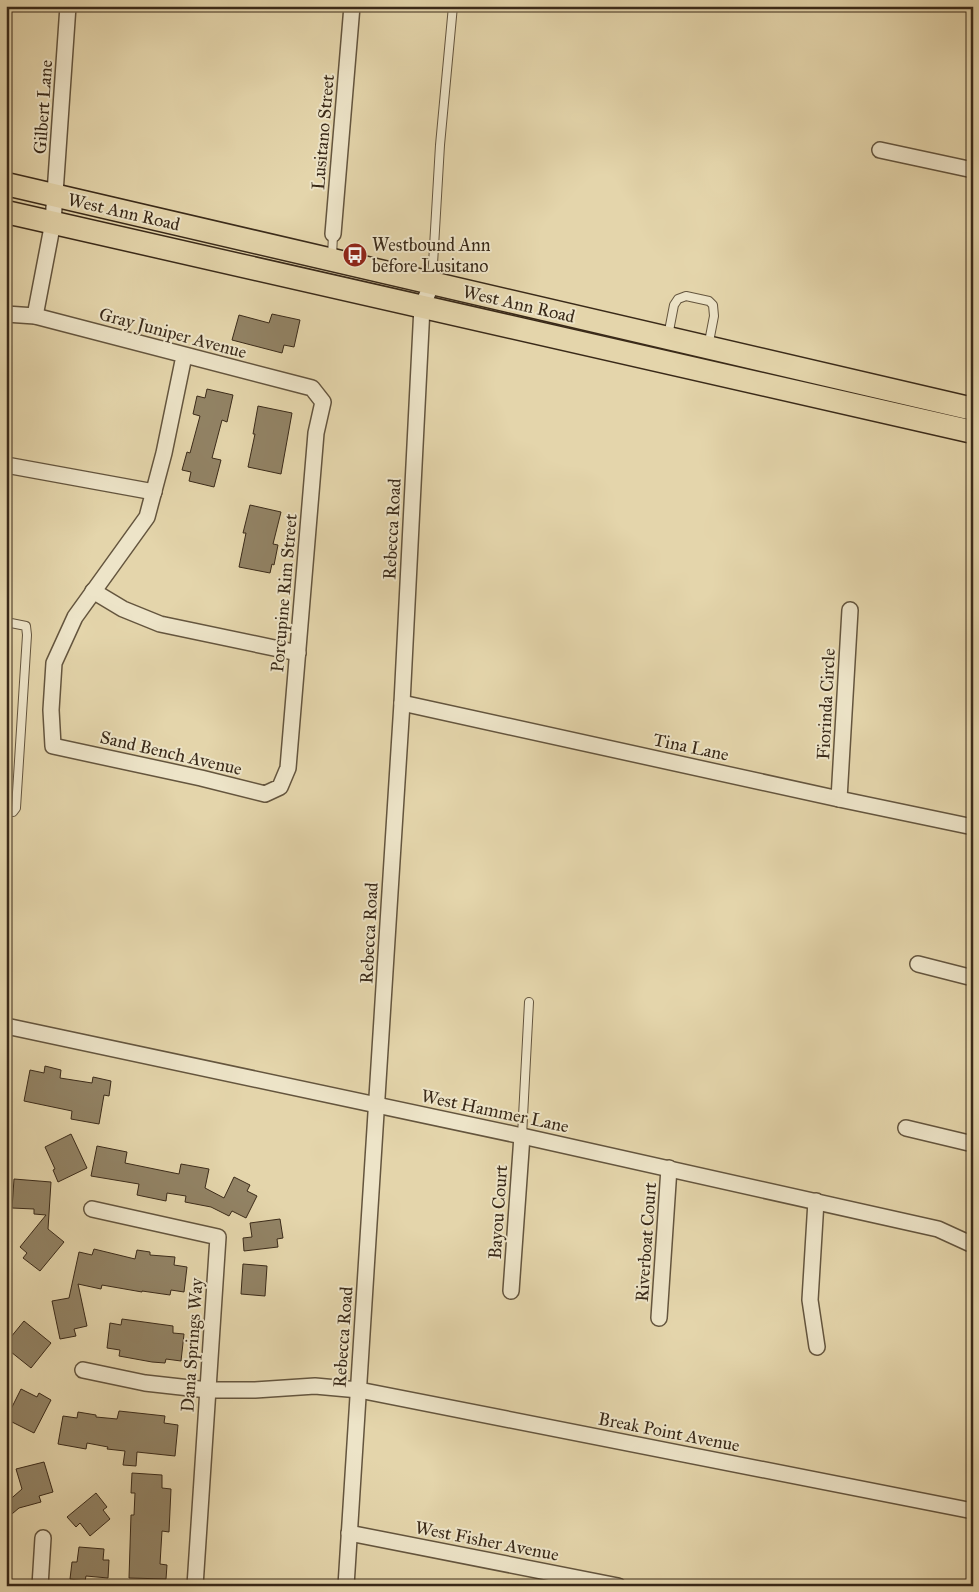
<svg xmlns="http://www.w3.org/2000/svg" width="979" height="1592" viewBox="0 0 979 1592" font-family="'IM FELL Great Primer',serif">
<rect width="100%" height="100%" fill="#e4d5ab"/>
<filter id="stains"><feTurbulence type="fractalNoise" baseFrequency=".004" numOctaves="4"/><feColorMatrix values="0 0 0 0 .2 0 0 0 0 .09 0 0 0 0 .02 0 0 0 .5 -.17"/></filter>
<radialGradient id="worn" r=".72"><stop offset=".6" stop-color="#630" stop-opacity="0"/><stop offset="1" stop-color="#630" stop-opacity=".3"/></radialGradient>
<g fill="#928365" stroke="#3a2a19">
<path d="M 272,314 L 300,320 L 294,347 L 284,345 L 282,353 L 232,340 L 239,315 L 269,323 Z"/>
<path d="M 207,389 L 233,395 L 227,422 L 222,420 L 212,458 L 221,460 L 214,487 L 189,481 L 191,472 L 182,470 L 187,452 L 190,453 L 200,416 L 193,414 L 197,396 L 205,398 Z"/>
<path d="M 258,406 L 292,413 L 281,474 L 248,467 L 255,434 L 253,434 Z"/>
<path d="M 250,505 L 281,512 L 273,544 L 278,545 L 274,565 L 272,564 L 270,573 L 239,567 L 246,533 L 243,533 Z"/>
<path d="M 45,1066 L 61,1070 L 60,1078 L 92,1083 L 93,1077 L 111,1081 L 109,1096 L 104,1095 L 99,1124 L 71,1119 L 72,1111 L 24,1101 L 30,1070 L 44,1073 Z"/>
<path d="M 71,1134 L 87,1168 L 58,1182 L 53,1170 L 55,1169 L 45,1147 Z"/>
<path d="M 97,1146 L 127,1152 L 125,1163 L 179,1174 L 181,1164 L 209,1169 L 205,1188 L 224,1198 L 234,1177 L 250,1185 L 247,1191 L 257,1196 L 246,1218 L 232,1211 L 229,1216 L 211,1207 L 185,1202 L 186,1196 L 167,1193 L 166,1201 L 137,1195 L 139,1184 L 91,1176 Z"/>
<path d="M 14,1179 L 51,1182 L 48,1229 L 64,1242 L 40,1271 L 23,1258 L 27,1253 L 20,1247 L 46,1215 L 34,1214 L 34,1209 L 12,1208 Z"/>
<path d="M 280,1219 L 283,1238 L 277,1239 L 278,1247 L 244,1251 L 243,1238 L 252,1237 L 250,1223 Z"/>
<path d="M 94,1249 L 135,1259 L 137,1250 L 150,1252 L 150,1255 L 175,1257 L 174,1265 L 187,1267 L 184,1292 L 171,1290 L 170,1295 L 142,1291 L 142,1292 L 102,1285 L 101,1289 L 78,1284 L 87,1326 L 74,1329 L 76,1336 L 60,1339 L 52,1301 L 69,1298 L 79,1252 L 92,1255 Z"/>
<path d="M 243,1264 L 267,1266 L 265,1296 L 241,1294 Z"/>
<path d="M 122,1319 L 173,1326 L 173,1333 L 184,1334 L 181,1361 L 166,1359 L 165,1363 L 152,1362 L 119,1356 L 120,1350 L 107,1348 L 110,1323 L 121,1325 Z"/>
<path d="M 24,1321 L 51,1343 L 31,1368 L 6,1348 L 6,1343 Z"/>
<path d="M 21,1389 L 37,1397 L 39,1393 L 51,1400 L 34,1433 L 6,1419 Z"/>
<path d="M 119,1411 L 165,1416 L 164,1423 L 178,1425 L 175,1456 L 137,1452 L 136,1466 L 123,1465 L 125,1451 L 107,1449 L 108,1447 L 87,1443 L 86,1449 L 58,1444 L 63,1416 L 77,1418 L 78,1412 L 96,1415 L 96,1417 L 117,1419 Z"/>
<path d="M 44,1462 L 53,1492 L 39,1496 L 41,1502 L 19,1508 L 6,1519 L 6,1503 L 22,1489 L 16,1469 Z"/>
<path d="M 132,1473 L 162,1475 L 162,1488 L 171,1489 L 169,1532 L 162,1531 L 160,1564 L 167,1565 L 166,1579 L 129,1578 L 131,1515 L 134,1515 L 135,1493 L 131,1493 Z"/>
<path d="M 96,1493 L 107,1507 L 103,1510 L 110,1519 L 90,1536 L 80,1523 L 76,1527 L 67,1517 Z"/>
<path d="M 79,1547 L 104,1549 L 103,1560 L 109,1560 L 108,1578 L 86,1576 L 85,1581 L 70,1579 L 72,1562 L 77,1562 Z"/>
</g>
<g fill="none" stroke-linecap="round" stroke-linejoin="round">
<defs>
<g id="lane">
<path d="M 332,258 L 333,234"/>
<path d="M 432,281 L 440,145 L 453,6"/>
<path d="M 668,336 L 674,305 L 678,299 L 686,296 L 709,301 L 713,305 L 714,316 L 708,347"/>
<path d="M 6,622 L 26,626 L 27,635 L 16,808 L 13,812 L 6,812"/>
<path d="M 522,1136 L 529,1002"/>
</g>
<g id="street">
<path d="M 880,150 L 973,170"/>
<path d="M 333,234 L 352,6"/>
<path d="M 6,314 L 35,316 L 312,388 L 323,402 L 316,433 L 288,768 L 280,787 L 265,794 L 201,778 L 53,746 L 51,710 L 54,663 L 75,617 L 147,517 L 164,453 L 184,356"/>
<path d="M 35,316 L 53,222 L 68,6"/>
<path d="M 6,465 L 154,492"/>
<path d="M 93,591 L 123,609 L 160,624 L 298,653"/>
<path d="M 402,703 L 839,799 L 973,827"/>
<path d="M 839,799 L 850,610"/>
<path d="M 918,964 L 973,978"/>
<path d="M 6,1026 L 522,1136 L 938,1229 L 973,1245"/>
<path d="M 906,1128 L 973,1144"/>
<path d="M 816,1201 L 810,1300 L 817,1347"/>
<path d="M 92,1209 L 218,1237 L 195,1586"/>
<path d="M 511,1291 L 522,1136"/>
<path d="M 659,1318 L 669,1168"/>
<path d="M 83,1370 L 145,1383 L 208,1390 L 255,1390 L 315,1386 L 359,1390 L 973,1511"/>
<path d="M 349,1533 L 618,1586"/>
<path d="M 40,1586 L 43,1538"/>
<path d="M 346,1586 L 402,703 L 422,307 L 432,283"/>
</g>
<g id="primary">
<path d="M 6,184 L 973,409"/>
<path d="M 6,212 L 973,432"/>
</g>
</defs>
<use href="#lane" stroke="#64553e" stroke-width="10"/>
<use href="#street" stroke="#64553e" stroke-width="18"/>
<use href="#primary" stroke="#3a2a19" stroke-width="25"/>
<use href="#lane" stroke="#ede4c8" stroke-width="8"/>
<use href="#street" stroke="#ede4c8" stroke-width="15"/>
<use href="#primary" stroke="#e4d5ab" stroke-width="22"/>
</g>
<defs>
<symbol id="bus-disc" viewBox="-11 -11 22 22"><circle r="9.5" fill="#8f2418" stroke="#ede4c8"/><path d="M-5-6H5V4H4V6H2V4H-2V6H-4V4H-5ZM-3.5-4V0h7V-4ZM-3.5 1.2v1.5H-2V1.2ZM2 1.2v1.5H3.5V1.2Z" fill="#fff"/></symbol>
</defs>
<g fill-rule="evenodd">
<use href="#bus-disc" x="341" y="241" width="28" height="28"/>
</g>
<g text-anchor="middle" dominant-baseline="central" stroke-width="4" stroke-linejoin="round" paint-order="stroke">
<g font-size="18" fill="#3a2a19" stroke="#ede4c8">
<text transform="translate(43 107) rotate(-86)">Gilbert Lane</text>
<text transform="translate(323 132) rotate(-85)">Lusitano Street</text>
<text transform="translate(124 212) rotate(13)">West Ann Road</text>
<text transform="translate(519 304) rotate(13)">West Ann Road</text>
<text transform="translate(173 333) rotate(15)">Gray Juniper Avenue</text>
<text transform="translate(392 529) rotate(-87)">Rebecca Road</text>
<text transform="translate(284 593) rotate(-85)">Porcupine Rim Street</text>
<text transform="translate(826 704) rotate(-87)">Fiorinda Circle</text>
<text transform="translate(691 747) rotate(12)">Tina Lane</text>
<text transform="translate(171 753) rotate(13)">Sand Bench Avenue</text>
<text transform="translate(369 933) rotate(-87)">Rebecca Road</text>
<text transform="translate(495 1111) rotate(12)">West Hammer Lane</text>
<text transform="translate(498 1212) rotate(-86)">Bayou Court</text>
<text transform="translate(646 1242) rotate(-86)">Riverboat Court</text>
<text transform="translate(343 1337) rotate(-86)">Rebecca Road</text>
<text transform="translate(192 1345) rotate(-86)">Dana Springs Way</text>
<text transform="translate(669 1432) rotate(11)">Break Point Avenue</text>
<text transform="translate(487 1541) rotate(11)">West Fisher Avenue</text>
</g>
<g font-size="18" fill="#3a2a19" stroke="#ede4c8" text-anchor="start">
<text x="372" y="245">Westbound Ann<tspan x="372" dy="21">before Lusitano</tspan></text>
</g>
</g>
<rect width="979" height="1592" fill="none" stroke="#e4d5ab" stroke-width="25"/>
<rect x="8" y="8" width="964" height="1577" fill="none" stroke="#3a2a19" stroke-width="2.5"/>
<rect x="12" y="12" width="954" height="1567" fill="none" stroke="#3a2a19"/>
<rect width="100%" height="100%" filter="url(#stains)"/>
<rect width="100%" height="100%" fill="url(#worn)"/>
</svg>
